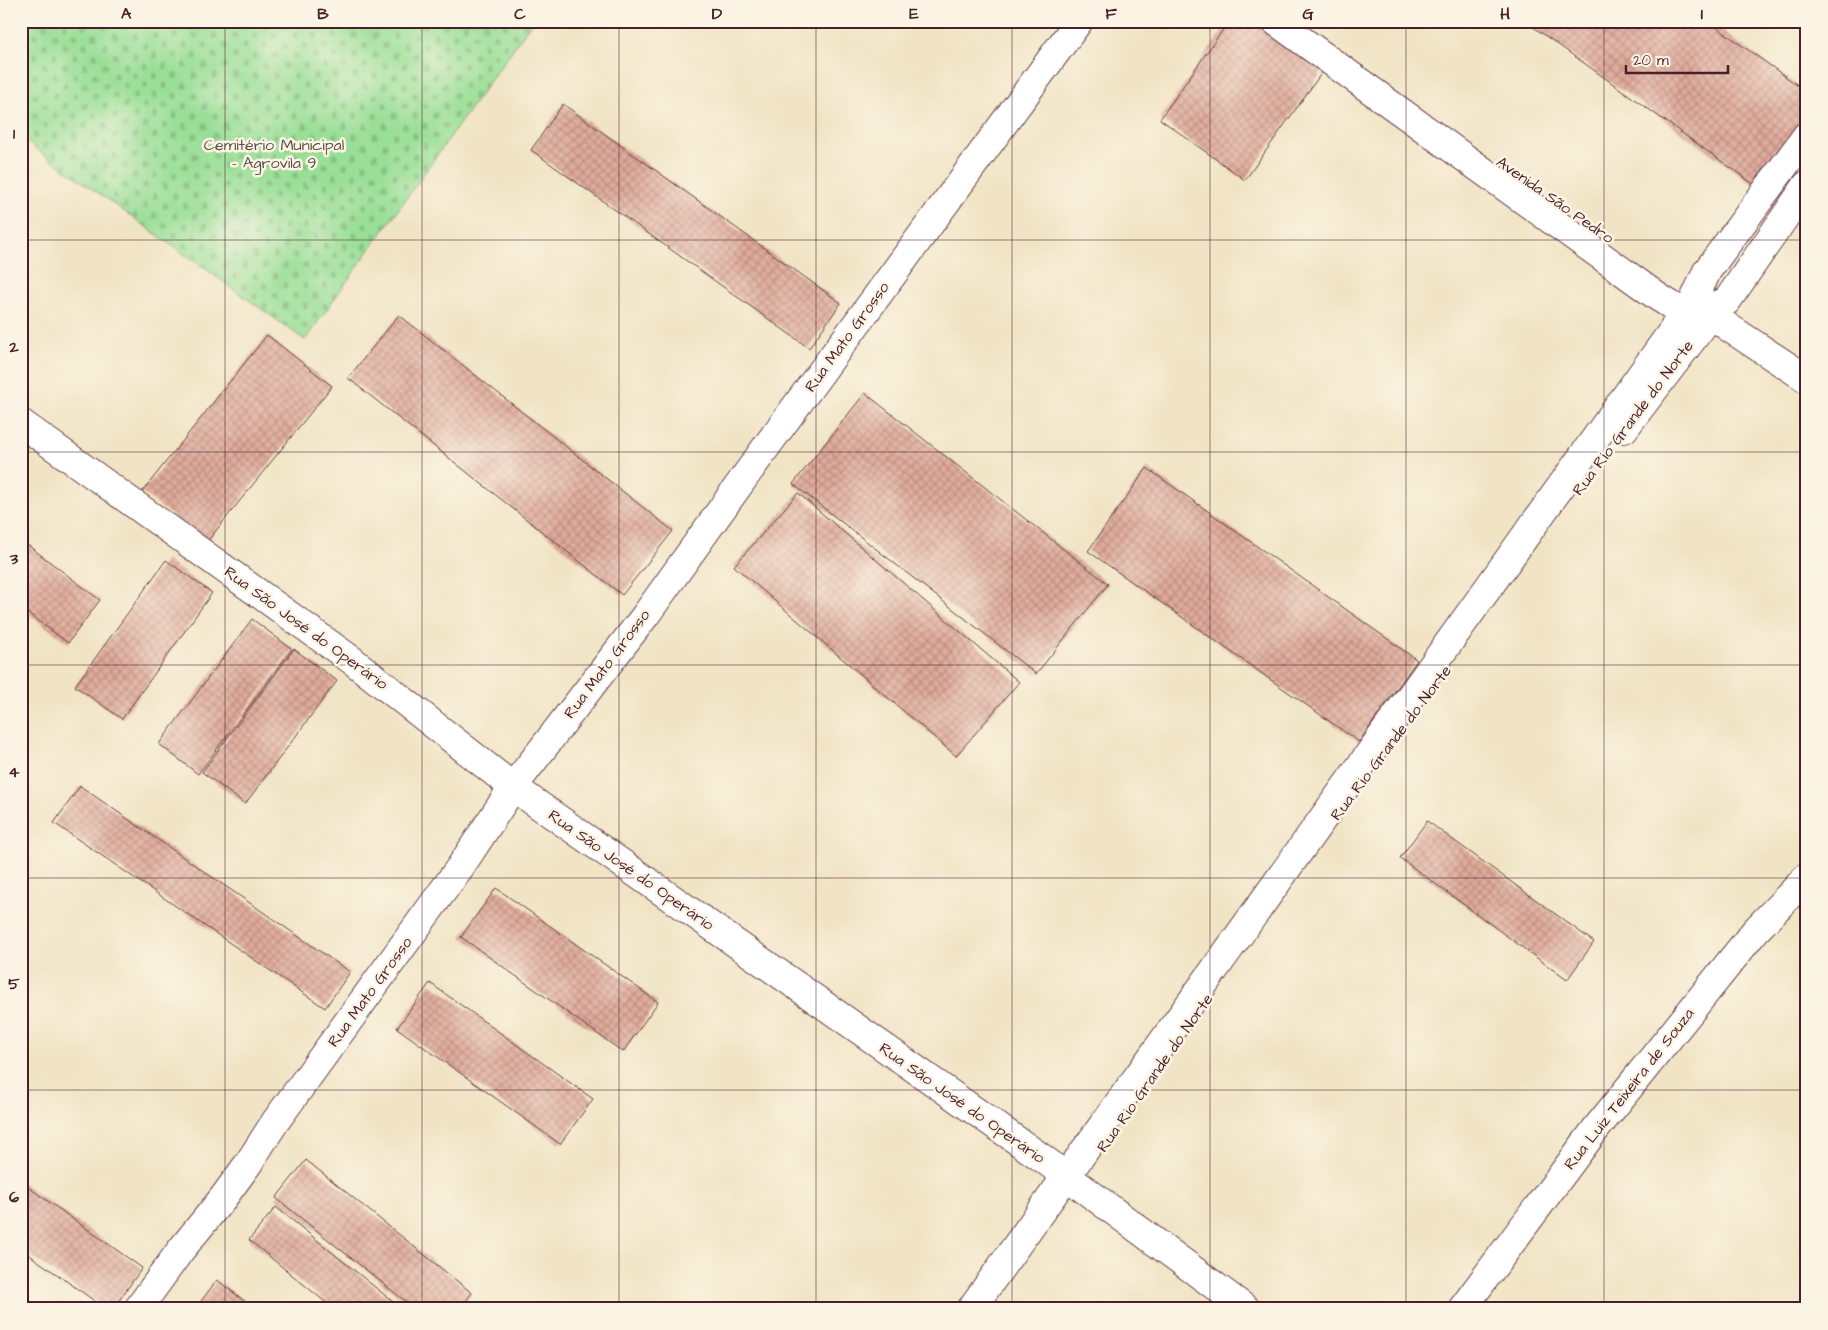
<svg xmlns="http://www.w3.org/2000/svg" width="1828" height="1330" viewBox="0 0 1828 1330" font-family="'Architects Daughter',sans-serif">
<defs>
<pattern id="cemetery-stones" width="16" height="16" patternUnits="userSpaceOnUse" patternTransform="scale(1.25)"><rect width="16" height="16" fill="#9adf97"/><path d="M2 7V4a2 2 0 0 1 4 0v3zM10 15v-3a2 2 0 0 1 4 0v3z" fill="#86bf82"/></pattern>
<pattern id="building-cross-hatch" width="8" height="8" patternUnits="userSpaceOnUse" patternTransform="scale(1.25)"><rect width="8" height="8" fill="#e0ab9b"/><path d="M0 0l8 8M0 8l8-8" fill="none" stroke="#b88b7f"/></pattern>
</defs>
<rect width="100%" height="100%" fill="#fcf5e5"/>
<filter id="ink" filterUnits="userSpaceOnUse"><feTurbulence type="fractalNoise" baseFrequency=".02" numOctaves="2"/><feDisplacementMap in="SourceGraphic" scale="10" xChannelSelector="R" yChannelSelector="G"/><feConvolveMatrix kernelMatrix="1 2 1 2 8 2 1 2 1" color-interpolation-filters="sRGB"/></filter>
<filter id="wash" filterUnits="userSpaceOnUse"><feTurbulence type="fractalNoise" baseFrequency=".0096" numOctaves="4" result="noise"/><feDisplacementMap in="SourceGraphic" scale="20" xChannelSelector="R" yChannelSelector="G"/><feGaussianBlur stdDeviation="1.12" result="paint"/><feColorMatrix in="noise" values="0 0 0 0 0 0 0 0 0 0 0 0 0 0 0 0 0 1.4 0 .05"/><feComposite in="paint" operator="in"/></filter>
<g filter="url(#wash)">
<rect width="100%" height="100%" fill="#f1e4c5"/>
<path fill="url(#cemetery-stones)" stroke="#727f61" d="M 21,21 L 533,21 L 305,340 L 21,138 Z"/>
<g id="blocks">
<g fill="url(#building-cross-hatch)">
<path d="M 1229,21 L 1252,21 L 1323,71 L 1245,180 L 1160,119 Z"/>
<path d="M 1525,21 L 1708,21 L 1807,92 L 1807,121 L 1759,188 Z"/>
<path d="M 563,104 L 841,303 L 809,348 L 531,150 Z"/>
<path d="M 399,315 L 673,531 L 622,595 L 348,378 Z"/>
<path d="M 267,335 L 332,386 L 206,543 L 142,492 Z"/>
<path d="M 865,393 L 1108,584 L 1036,674 L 793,484 Z"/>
<path d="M 1147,468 L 1417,660 L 1359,742 L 1088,551 Z"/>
<path d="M 798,493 L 1019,682 L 956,756 L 734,566 Z"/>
<path d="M 21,540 L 100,600 L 68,643 L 21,608 Z"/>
<path d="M 166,560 L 212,593 L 122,719 L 75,686 Z"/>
<path d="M 252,619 L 292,649 L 198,774 L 159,744 Z"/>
<path d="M 294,649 L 337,681 L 245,804 L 202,772 Z"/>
<path d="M 80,786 L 350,972 L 325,1008 L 54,823 Z"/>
<path d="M 1427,821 L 1594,942 L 1567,980 L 1400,858 Z"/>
<path d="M 496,888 L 658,1002 L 623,1052 L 461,937 Z"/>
<path d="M 430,983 L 593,1099 L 560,1144 L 397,1028 Z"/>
<path d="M 306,1160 L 472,1293 L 460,1309 L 415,1309 L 276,1198 Z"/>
<path d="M 21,1182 L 142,1268 L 113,1309 L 106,1309 L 21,1249 Z"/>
<path d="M 276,1207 L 402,1309 L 334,1309 L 249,1240 Z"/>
<path d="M 217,1280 L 255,1309 L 195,1309 Z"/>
</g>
</g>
</g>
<g filter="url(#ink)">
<use href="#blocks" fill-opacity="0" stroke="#633d42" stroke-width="1"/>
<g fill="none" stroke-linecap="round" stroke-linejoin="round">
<defs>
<g id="minor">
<path d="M 1694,300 L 1707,271 L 1807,135"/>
<path d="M 1698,303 L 1728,327 L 1807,379"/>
<path d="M 21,423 L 353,661 L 513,787 L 1042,1158 L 1246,1309"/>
<path d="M 1624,429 L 1711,315 L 1722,303 L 1727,301 L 1807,185"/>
<path d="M 138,1309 L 180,1251 L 223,1198 L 248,1164 L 275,1122 L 461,866 L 513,787 L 645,616 L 769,443 L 1079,21"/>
<path d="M 971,1309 L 1673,330 L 1682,312 L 1658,297 L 1275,21"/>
<path d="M 1462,1309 L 1595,1130 L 1755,931 L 1807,877"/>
</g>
</defs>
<use href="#minor" stroke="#633d42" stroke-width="30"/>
<use href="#minor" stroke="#fff" stroke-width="28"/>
</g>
</g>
<path fill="none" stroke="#4a1f2b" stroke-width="1" stroke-opacity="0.55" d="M 225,21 L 225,1309M 422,21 L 422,1309M 619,21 L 619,1309M 816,21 L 816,1309M 1012,21 L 1012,1309M 1210,21 L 1210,1309M 1406,21 L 1406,1309M 1604,21 L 1604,1309M 21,240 L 1807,240M 21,452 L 1807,452M 21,665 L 1807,665M 21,878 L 1807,878M 21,1090 L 1807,1090"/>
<g text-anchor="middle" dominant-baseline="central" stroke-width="5" stroke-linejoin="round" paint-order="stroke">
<g font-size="16" fill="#5e4f46" stroke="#fcf5e5">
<text x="274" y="145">Cemitério Municipal<tspan x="274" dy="18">- Agrovila 9</tspan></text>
</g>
<g font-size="16" fill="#4a1f2b" stroke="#fcf5e5">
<text transform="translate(1555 200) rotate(35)">Avenida São Pedro</text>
<text transform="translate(847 337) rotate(-54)">Rua Mato Grosso</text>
<text transform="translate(1633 418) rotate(-53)">Rua Rio Grande do Norte</text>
<text transform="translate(306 628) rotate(36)">Rua São José do Operário</text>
<text transform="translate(607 664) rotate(-53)">Rua Mato Grosso</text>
<text transform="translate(1391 743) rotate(-53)">Rua Rio Grande do Norte</text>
<text transform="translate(631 870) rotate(35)">Rua São José do Operário</text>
<text transform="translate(370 992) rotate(-54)">Rua Mato Grosso</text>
<text transform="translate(1155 1073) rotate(-55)">Rua Rio Grande do Norte</text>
<text transform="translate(1629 1089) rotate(-52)">Rua Luiz Teixeira de Souza</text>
<text transform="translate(962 1103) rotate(35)">Rua São José do Operário</text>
</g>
</g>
<rect width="1828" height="1330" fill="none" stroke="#fcf5e5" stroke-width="55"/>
<path d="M1626 65v8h102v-8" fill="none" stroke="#4a1f2b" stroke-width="2.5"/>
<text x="1633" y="65" font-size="15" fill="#4a1f2b" stroke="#fcf5e5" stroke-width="4" paint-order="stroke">20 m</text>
<rect x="28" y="28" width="1772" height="1274" fill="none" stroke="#4a1f2b" stroke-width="2"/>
<g font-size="16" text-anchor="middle" font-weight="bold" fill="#4a1f2b">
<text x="126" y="19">A</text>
<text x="323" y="19">B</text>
<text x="520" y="19">C</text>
<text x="717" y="19">D</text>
<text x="914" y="19">E</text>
<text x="1111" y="19">F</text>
<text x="1308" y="19">G</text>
<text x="1505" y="19">H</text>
<text x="1702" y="19">I</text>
<text x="14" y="139">1</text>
<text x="14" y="352">2</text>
<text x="14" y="564">3</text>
<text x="14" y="777">4</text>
<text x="14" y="989">5</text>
<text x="14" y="1202">6</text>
</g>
</svg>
